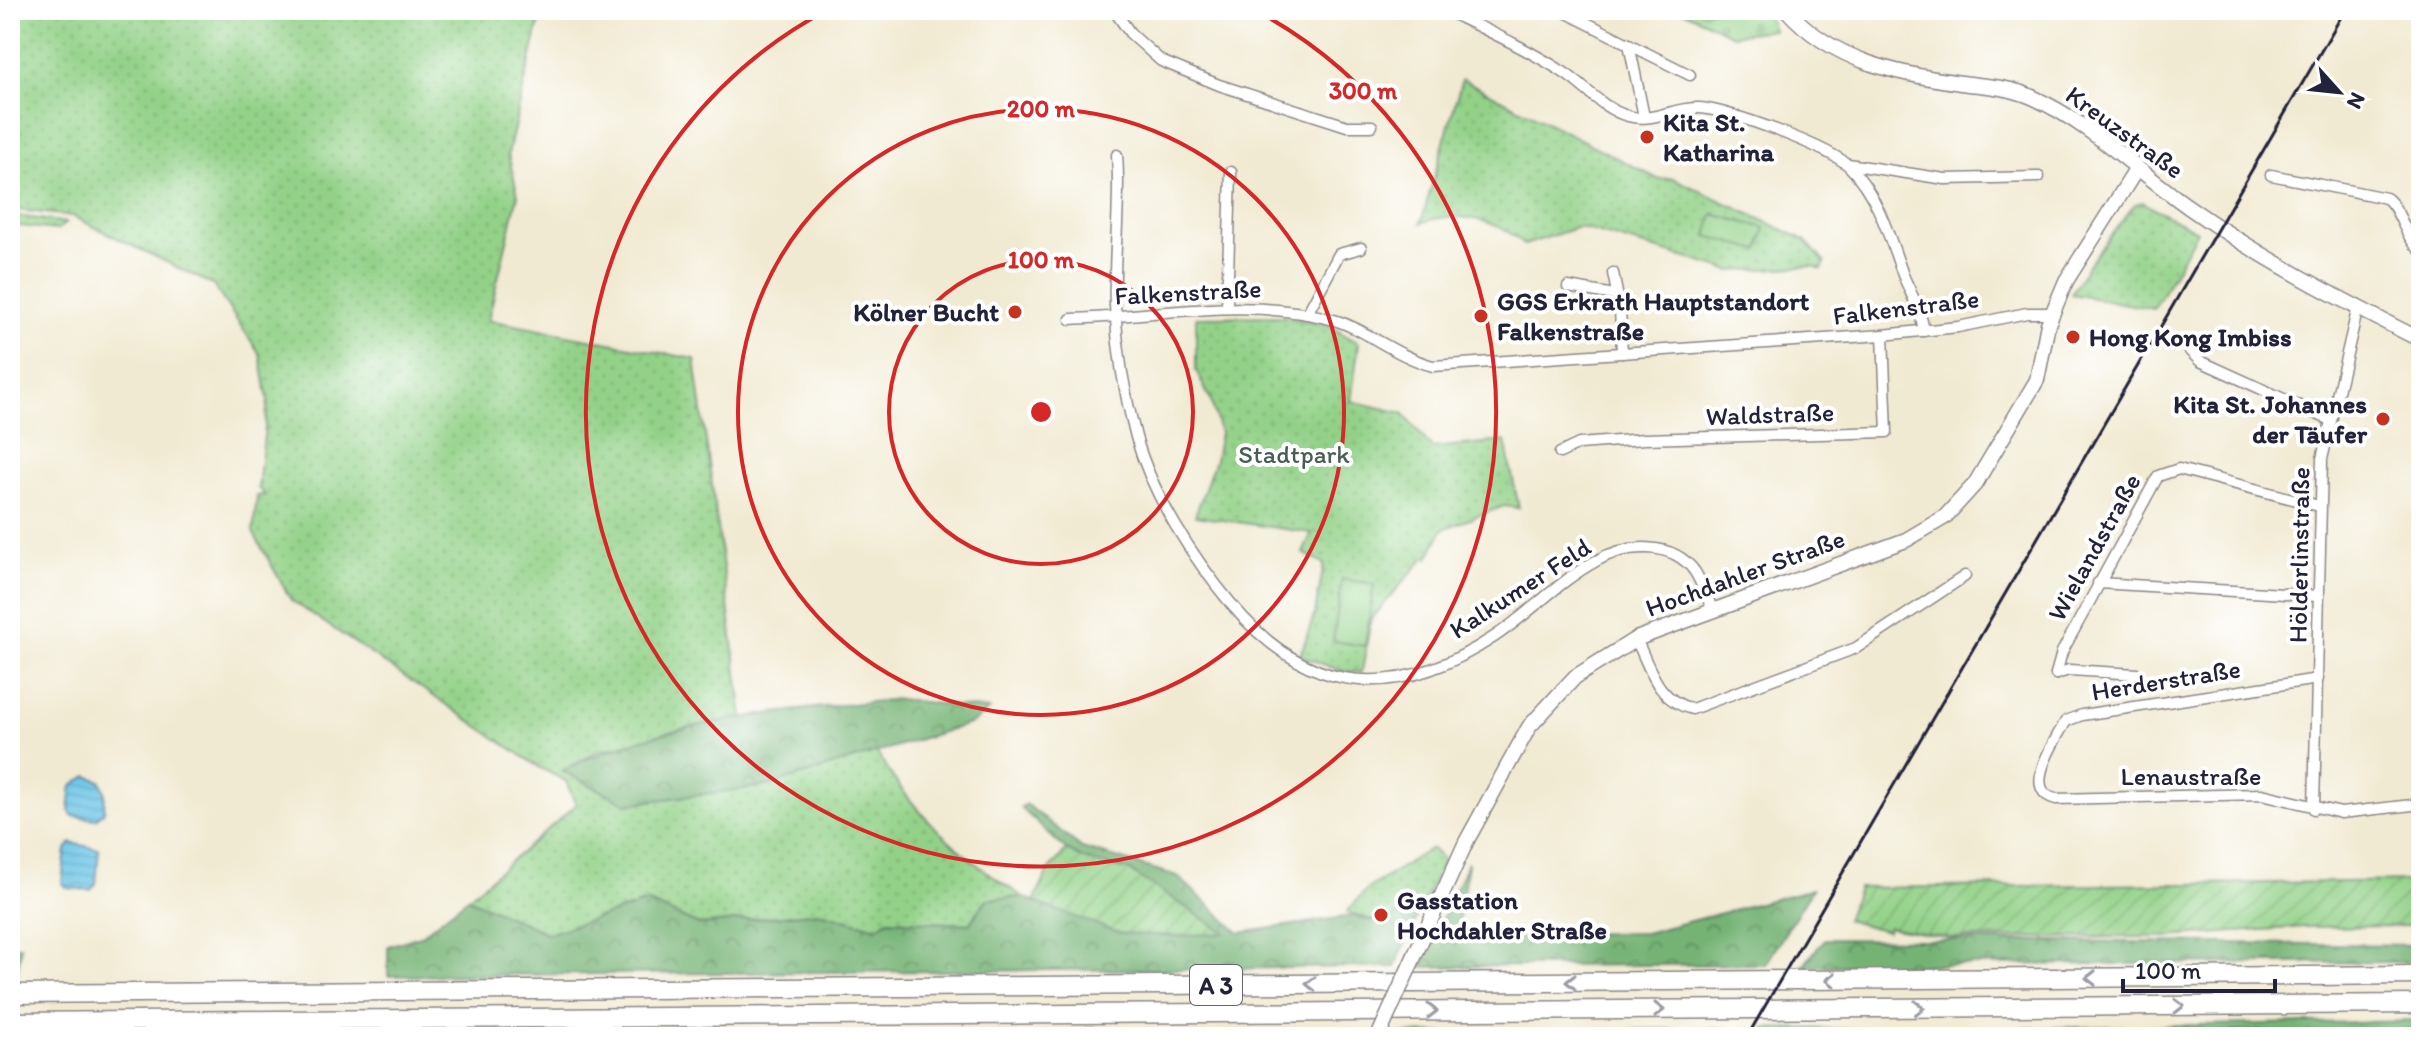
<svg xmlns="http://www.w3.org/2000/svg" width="2431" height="1047" viewBox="0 0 2431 1047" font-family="Itim,sans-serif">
<defs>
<pattern id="grass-dots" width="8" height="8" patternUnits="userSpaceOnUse" patternTransform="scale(2)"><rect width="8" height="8" fill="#92d187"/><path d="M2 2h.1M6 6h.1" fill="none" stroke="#7eb375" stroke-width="1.8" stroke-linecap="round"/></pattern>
<pattern id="forest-crowns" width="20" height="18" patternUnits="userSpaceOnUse" patternTransform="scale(2)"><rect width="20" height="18" fill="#75b374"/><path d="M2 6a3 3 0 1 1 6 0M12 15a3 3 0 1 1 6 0" fill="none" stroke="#609160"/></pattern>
<pattern id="cemetery-stones" width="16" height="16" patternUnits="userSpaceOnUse" patternTransform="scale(2)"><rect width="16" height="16" fill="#92d187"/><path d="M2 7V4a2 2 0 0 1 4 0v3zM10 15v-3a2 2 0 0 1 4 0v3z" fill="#7eb375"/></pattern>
<pattern id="garden-furrows" width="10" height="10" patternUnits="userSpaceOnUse" patternTransform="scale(2)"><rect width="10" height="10" fill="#92d187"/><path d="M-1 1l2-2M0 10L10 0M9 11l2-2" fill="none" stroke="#7eb375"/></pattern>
<pattern id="water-rules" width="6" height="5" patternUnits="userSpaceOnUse" patternTransform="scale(2)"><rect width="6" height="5" fill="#67c3e5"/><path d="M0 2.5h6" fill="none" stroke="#59a7c5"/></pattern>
</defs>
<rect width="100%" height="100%" fill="#fff"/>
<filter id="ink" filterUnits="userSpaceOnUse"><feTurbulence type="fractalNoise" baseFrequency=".0125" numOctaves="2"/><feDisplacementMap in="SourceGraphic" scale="16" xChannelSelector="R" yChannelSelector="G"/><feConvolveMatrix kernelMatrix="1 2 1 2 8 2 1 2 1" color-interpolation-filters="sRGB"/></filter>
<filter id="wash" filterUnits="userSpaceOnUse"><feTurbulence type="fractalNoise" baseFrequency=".006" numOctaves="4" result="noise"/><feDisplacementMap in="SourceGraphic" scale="32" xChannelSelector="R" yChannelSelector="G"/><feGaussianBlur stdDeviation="1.8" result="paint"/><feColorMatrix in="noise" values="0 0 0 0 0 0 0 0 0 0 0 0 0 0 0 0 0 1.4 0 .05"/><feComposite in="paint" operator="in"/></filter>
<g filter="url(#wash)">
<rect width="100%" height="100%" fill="#f1ead2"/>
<g fill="url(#grass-dots)" stroke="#5a7a61" stroke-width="2">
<path d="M 10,10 L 542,10 L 508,154 L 518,195 L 488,320 L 695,359 L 743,717 L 598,751 L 563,771 L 767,786 L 876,751 C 912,813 963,858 1023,897 L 987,899 L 969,924 L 888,920 L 877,928 L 820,912 L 699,925 L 647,902 L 548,934 L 468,898 L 576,805 L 566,781 L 540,768 L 291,600 L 253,532 L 257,496 L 265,495 L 258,488 L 268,401 L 260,354 L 213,285 L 72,216 L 10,209 Z"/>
<path d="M 1462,79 L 1658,179 L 1673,178 L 1805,240 L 1825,263 L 1822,269 L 1813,266 L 1731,271 L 1579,227 L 1524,245 C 1499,219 1454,210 1421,223 Z"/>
<path d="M 2142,202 L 2197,231 L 2154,309 L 2071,294 L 2087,266 L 2135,204 Z"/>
<path d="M 10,215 L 66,223 L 57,230 L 10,225 Z"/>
<path d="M 1280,316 L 1329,326 L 1359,343 L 1351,401 L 1403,413 L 1432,448 L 1505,441 L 1519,508 L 1504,506 L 1443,529 L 1428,558 L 1425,557 L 1371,619 L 1362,672 L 1342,671 L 1300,656 L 1315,613 L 1324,564 L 1303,553 L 1312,533 L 1195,516 L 1215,460 L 1220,433 L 1211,401 L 1196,370 L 1196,317 Z"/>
<path d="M 1431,848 L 1443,860 L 1422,906 L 1402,910 L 1387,925 L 1347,912 L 1366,890 Z"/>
<path d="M 2259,1030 L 2285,1037 L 2132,1037 Z"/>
</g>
<g fill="url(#forest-crowns)" stroke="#4c6a58" stroke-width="2">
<path d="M 899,699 L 989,710 L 972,723 L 767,786 L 627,804 L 562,771 C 657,720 792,711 899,699 Z"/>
<path d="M 1026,804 L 1082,848 L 1177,876 L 1240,933 L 1352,916 L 1387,925 L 1402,910 L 1422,906 L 1395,967 L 388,976 L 388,946 L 420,936 L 468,898 L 548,934 L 647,902 L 699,925 L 820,912 L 877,928 L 888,920 L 969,924 L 987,899 L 1023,897 L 1120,933 L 1176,936 L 1224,933 L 1130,871 L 1086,860 L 1066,850 L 1021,808 Z"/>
<path d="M 1468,862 L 1457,932 L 1463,934 L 1645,933 L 1812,889 L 1766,964 L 1420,967 Z"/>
<path d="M 1825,939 L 2421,945 L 2421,962 L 1803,966 Z"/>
<path d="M 10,946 L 21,946 L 17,976 L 10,976 Z"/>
<path d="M 2421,1021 L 2421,1037 L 2285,1037 L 2259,1030 L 2132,1037 L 1760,1037 L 1765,1028 L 1920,1030 Z"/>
<path d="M 1727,1028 L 1722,1037 L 1229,1037 Z"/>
</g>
<path fill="url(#cemetery-stones)" stroke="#5a7a61" stroke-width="2" d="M 1681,10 L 1766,10 L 1773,30 L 1732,35 Z"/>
<g fill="url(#garden-furrows)" stroke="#5a7a61" stroke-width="2">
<path d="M 1066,850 L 1086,860 L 1130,871 L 1225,933 L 1176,936 L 1120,933 L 1034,902 L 1048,871 Z"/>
<path d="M 2421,881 L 2420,926 L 2304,927 L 2167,937 L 1951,938 L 1888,927 L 1887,931 L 1846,920 L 1858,888 Z"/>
</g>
<g fill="#92d187" stroke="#5a7a61" stroke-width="2">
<path d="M 1713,214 L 1765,228 L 1759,250 L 1707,236 Z"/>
<path d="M 1342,579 L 1374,584 L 1365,646 L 1333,641 Z"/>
</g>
<g fill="url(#water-rules)" stroke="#447290" stroke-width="2">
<path d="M 88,776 L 101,781 L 105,792 L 104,812 L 96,819 L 72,816 L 69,810 L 72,785 Z"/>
<path d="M 71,843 L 99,849 L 96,884 L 91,890 L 67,888 L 62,882 L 66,849 Z"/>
</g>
</g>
<g filter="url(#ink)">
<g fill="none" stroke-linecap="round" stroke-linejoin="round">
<defs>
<g id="minor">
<path d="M 1114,10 L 1130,33 L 1161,61 L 1219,85 L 1347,126 L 1372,126"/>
<path d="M 1445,10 C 1484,29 1526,48 1563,72 C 1584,85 1602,109 1628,116 C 1653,123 1675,107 1699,108 C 1727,109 1832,148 1850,167 C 1879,197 1889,237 1903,275 C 1911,294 1921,311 1924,331"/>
<path d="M 1561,10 L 1690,75"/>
<path d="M 1629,44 L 1644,117"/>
<path d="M 1117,155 C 1121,205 1113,256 1115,306 C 1117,348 1125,397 1136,437 C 1153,497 1193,558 1232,605 C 1309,696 1395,702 1494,637 C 1529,614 1559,581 1596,561 C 1625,544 1673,540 1695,572 C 1702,583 1707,598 1713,610"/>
<path d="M 1848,164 L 1945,179 L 2039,177"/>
<path d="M 2271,175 L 2386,198 C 2400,207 2403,235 2421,251"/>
<path d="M 1613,273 L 1620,308 L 1622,353"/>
<path d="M 1568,287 L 1615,295"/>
<path d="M 1227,308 L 1231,172"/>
<path d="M 1307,314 L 1339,254 L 1361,248"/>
<path d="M 1071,319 C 1158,316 1248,296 1334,320 C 1366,329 1395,356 1433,366 L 1883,335 L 1958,327 L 2027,313 L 2051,313"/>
<path d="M 2190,351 L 2200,361 L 2330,420"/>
<path d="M 1560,453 L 1579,444 L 1644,439 L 1887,432 L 1883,335"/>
<path d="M 2098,583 L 2319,596"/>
<path d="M 1636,639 C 1651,670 1657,700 1692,709 L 1856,648 L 1965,576"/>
<path d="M 2056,674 L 2062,652 L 2158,476 L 2179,469 L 2319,506"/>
<path d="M 2056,674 L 2069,670 L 2137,674"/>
<path d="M 2318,679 L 2082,715 L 2066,721 C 2056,739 2020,791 2056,799 L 2262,794 L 2341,813 L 2421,804"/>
<path d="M 2314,809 L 2322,459 L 2358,307"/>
</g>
<g id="secondary">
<path d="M 1787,10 C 1832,61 1897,74 1961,83 C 1984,86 2010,87 2032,97 C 2090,123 2137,171 2190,208 C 2261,258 2343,301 2421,340"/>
<path d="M 1423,937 L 1466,842 L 1529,727 L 1575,677 L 1636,639 L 1906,540 L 1945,517 L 1975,484 L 2037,380 L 2048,324 L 2066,281 L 2136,170"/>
</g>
<g id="motorway">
<path d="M 10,994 L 2421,975"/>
<path d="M 10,1022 L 2421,1004"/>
</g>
</defs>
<use href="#minor" stroke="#8a8686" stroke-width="13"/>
<use href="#secondary" stroke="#8a8686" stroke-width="17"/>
<use href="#motorway" stroke="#8a8686" stroke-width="21"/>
<use href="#minor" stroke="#fff" stroke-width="10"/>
<use href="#secondary" stroke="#fff" stroke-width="14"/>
<use href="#motorway" stroke="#fff" stroke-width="18"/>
<path stroke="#22223b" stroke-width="3" d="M 1747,1037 L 2345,10"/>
<defs>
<path id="secondary-bridge" d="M 1378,1037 L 1423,937"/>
</defs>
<use href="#secondary-bridge" stroke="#8a8686" stroke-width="17" stroke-linecap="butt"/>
<use href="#secondary-bridge" stroke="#fff" stroke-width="14"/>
</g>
<defs><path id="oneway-chevron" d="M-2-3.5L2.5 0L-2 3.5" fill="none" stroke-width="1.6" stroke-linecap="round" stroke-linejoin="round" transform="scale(2)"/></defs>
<g stroke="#9c9ca7">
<use href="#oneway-chevron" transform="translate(2091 978) rotate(180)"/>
<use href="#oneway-chevron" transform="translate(1831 980) rotate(180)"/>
<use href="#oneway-chevron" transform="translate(1571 982) rotate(180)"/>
<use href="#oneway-chevron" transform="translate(1311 984) rotate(180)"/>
<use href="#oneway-chevron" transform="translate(2179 1006)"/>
<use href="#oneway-chevron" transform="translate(1919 1008)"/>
<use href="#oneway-chevron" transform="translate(1659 1010)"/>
<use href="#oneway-chevron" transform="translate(1432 1011)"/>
</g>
</g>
<g fill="none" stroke="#d62828" stroke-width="4">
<circle cx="1041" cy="412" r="152"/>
<circle cx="1041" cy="412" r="303"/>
<path d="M1255 10A455 455 0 1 1 827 10"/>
</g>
<g fill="#c8321e" stroke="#fff" stroke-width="3">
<circle cx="1647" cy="137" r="8"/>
<circle cx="1015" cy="312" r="8"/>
<circle cx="1481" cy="316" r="8"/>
<circle cx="2073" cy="337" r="8"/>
<circle cx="2383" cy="419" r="8"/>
<circle cx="1381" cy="915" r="8"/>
</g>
<g text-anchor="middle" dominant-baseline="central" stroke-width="8" stroke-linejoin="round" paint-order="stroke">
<rect fill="#fff" stroke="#646476" stroke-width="2" x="1190" y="965" width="52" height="40" rx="6"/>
<g font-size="24" font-weight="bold" fill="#22223b">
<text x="1216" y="985">A 3</text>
</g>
<g font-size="26" font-weight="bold" fill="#22223b" stroke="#fff" text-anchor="start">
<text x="1663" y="122">Kita St.<tspan x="1663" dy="30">Katharina</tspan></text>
<text x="1497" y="301">GGS Erkrath Hauptstandort<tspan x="1497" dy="30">Falkenstraße</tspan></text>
<text x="999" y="312" text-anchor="end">Kölner Bucht</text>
<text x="2089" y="337">Hong Kong Imbiss</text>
<text x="2367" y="404" text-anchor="end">Kita St. Johannes<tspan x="2367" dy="30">der Täufer</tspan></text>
<text x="1397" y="900">Gasstation<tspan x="1397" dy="30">Hochdahler Straße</tspan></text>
</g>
<g font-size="26" fill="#22223b" stroke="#fff">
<text transform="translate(2125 132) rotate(36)">Kreuzstraße</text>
<text transform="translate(1188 292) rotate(-3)">Falkenstraße</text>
<text transform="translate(1906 307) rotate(-7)">Falkenstraße</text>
<text transform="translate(1770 414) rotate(-2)">Waldstraße</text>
<text transform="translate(2094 547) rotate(-61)">Wielandstraße</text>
<text transform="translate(2299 555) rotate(-89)">Hölderlinstraße</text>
<text transform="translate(1745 573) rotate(-20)">Hochdahler Straße</text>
<text transform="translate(1520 588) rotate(-33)">Kalkumer Feld</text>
<text transform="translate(2166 680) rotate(-9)">Herderstraße</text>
<text x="2191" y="776">Lenaustraße</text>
</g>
<g font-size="26" fill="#495f56" stroke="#fff">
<text x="1294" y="454">Stadtpark</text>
</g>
</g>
<circle cx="1041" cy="412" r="12" fill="#d62828" stroke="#fff" stroke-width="4"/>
<g font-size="24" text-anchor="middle" font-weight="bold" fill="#d62828" stroke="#fff" stroke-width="8" stroke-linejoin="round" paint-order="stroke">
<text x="1363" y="99">300 m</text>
<text x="1041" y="117">200 m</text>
<text x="1041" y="268">100 m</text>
</g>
<rect width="2431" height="1047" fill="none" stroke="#fff" stroke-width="40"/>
<g transform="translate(2339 92) rotate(117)" stroke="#ffffff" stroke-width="6" paint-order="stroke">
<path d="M0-6L14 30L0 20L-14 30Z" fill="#22223b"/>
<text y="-12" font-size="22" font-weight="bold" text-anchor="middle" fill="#22223b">N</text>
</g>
<path d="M2123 979v12h152v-12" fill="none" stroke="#22223b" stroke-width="4"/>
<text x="2135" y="979" font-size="24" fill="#22223b" stroke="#ffffff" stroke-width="6" paint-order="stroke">100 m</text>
</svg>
